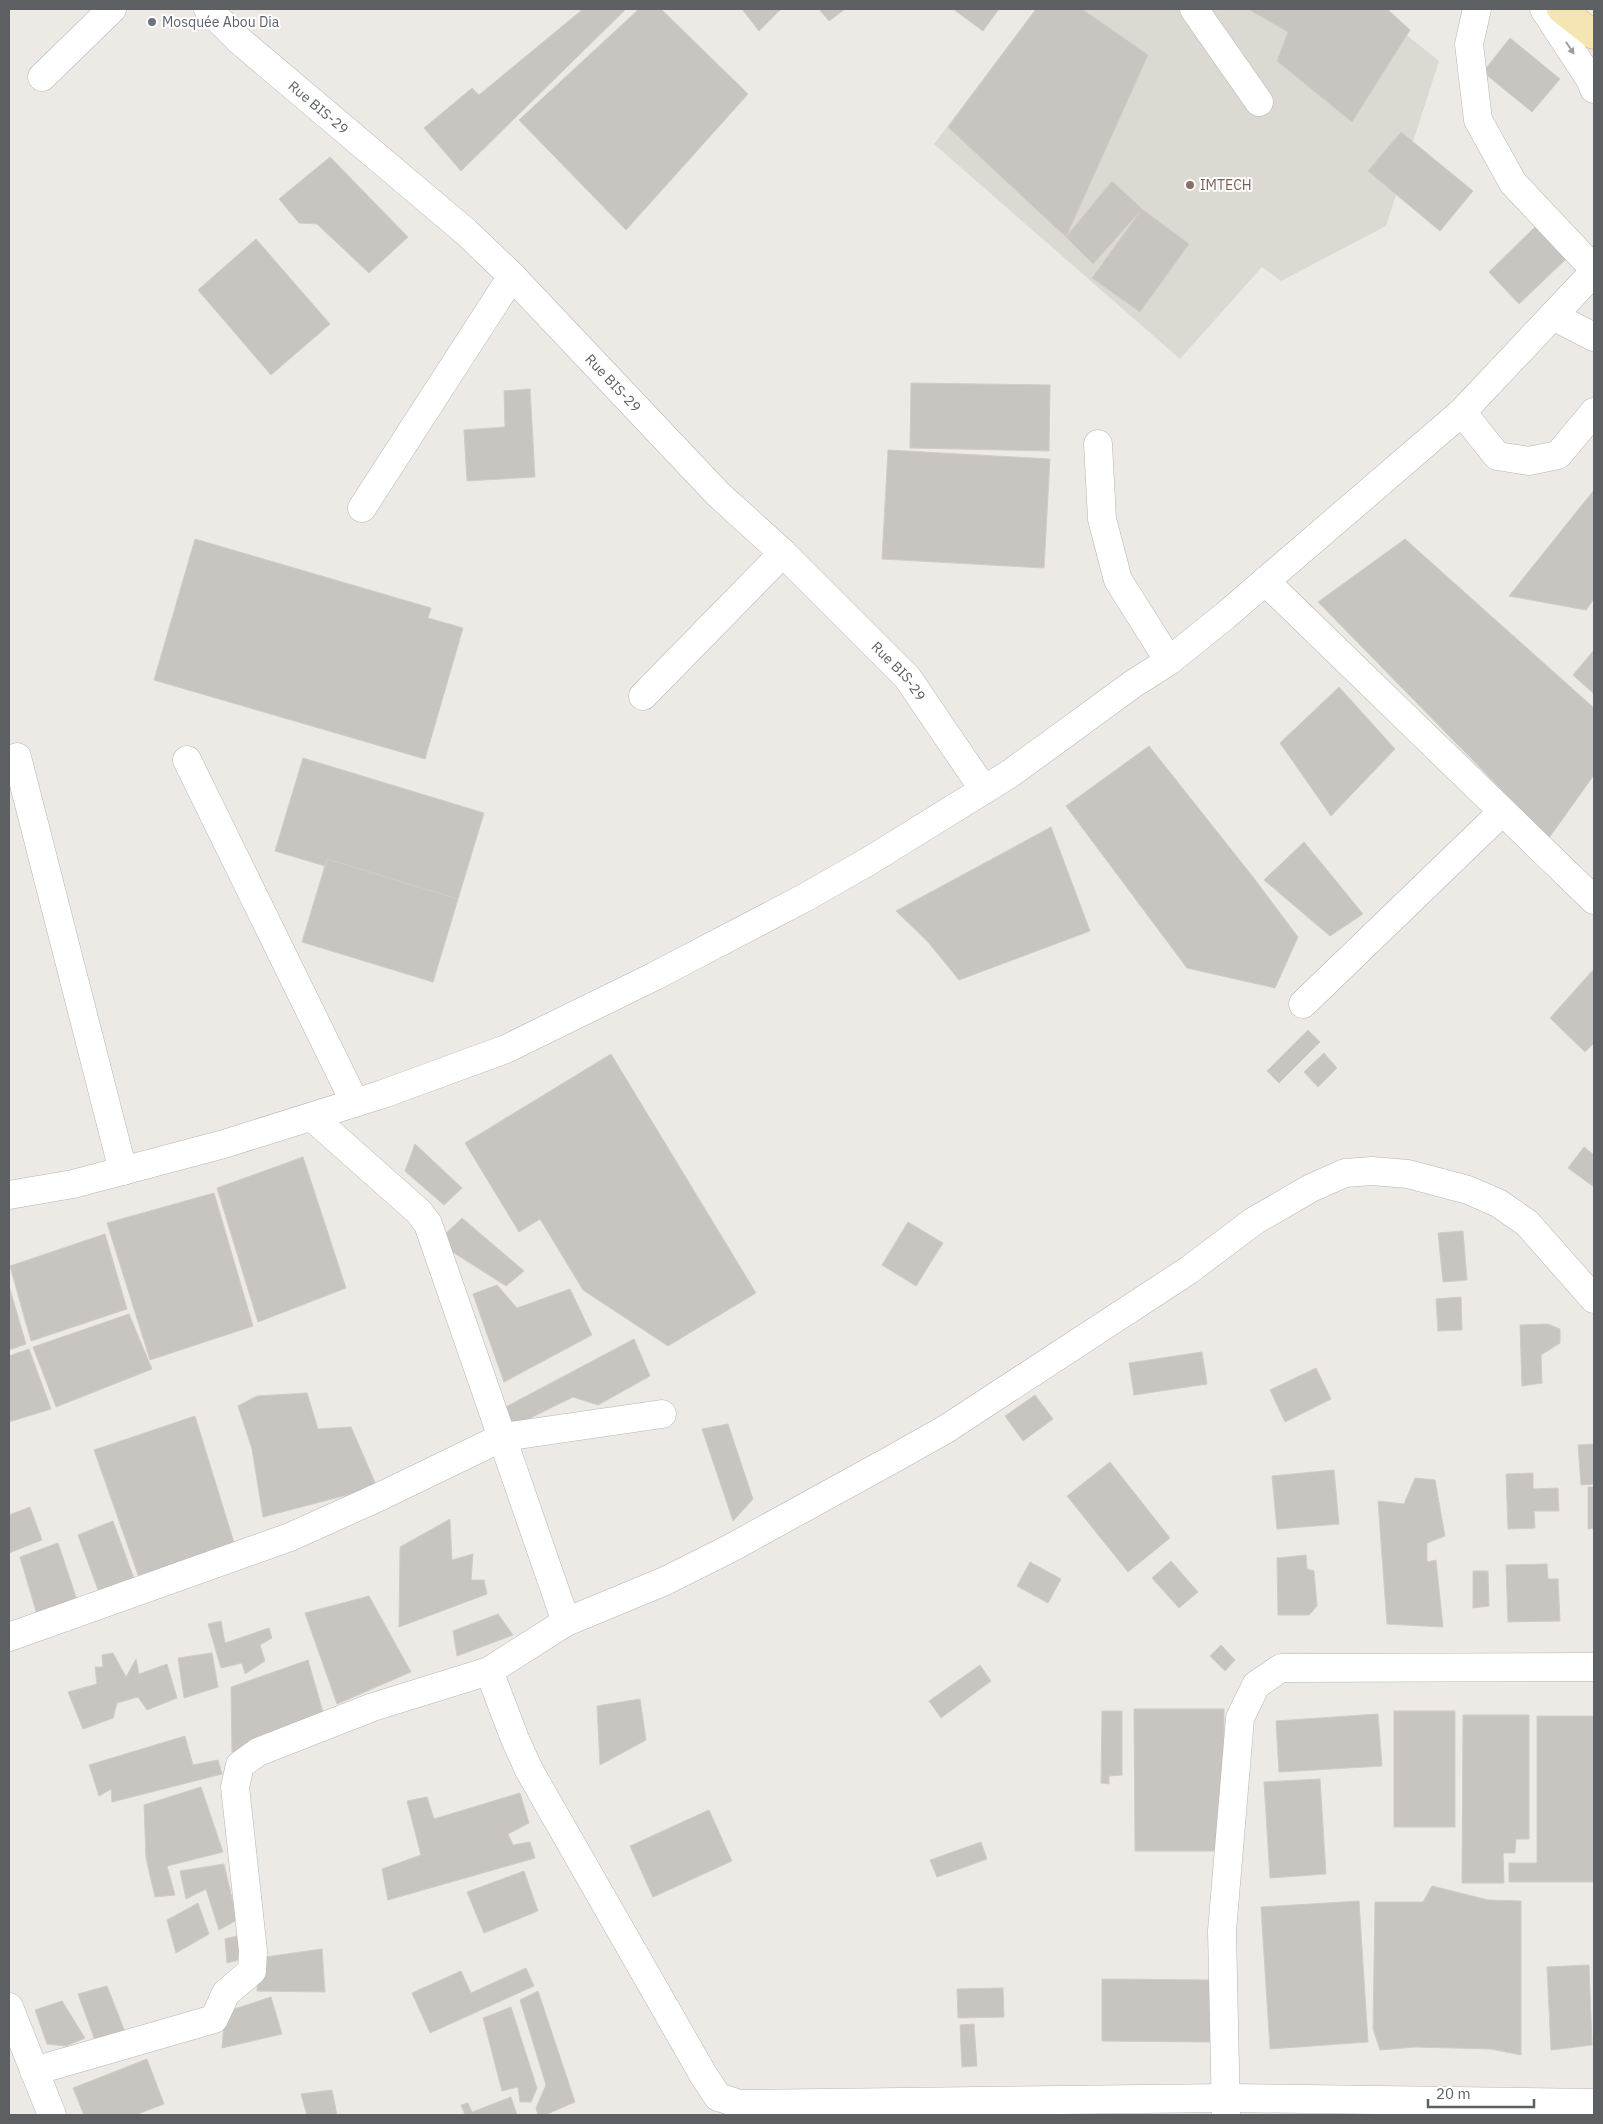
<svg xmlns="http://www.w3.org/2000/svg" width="1603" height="2124" viewBox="0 0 1603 2124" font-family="'IBM Plex Sans',sans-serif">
<rect width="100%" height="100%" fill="#edeae5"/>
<path fill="#dcd9d3" d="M 1036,9 L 1374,9 L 1439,61 L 1386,226 L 1281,281 L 1262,267 L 1180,359 L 934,144 Z"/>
<g fill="#c8c5c1" stroke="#d1ccc4">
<path d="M 583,9 L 626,9 L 461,171 L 424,128 L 472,88 L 479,95 Z"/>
<path d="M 639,9 L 661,9 L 748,94 L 626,230 L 519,120 Z"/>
<path d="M 742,9 L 781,9 L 759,31 Z"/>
<path d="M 819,9 L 845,9 L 829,21 Z"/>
<path d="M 953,9 L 999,9 L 983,31 Z"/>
<path d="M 1036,9 L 1082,9 L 1148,55 L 1066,237 L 948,127 Z"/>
<path d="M 1248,9 L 1387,9 L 1410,30 L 1352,122 L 1277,61 L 1288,32 Z"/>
<path d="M 1510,38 L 1560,79 L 1532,112 L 1483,72 Z"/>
<path d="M 1401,132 L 1473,191 L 1440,231 L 1368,171 Z"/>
<path d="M 330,157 L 408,237 L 369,273 L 317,224 L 299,223 L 279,199 Z"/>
<path d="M 1112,181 L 1142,209 L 1093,264 L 1066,237 Z"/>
<path d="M 1142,209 L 1189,244 L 1140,312 L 1092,278 Z"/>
<path d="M 1535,227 L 1566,259 L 1519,304 L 1489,272 Z"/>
<path d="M 256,239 L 330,324 L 271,375 L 198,290 Z"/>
<path d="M 911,383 L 1050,385 L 1049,451 L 910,448 Z"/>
<path d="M 530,389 L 535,477 L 467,481 L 464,430 L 505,427 L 504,391 Z"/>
<path d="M 888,450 L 1050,459 L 1044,568 L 882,559 Z"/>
<path d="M 1594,490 L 1594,599 L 1586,610 L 1509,596 Z"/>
<path d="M 195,539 L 431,608 L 428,618 L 463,628 L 425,759 L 154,680 Z"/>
<path d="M 1405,539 L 1594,708 L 1594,775 L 1549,838 L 1318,602 Z"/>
<path d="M 1594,650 L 1594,694 L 1573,675 Z"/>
<path d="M 1339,687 L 1395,749 L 1331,816 L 1280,743 Z"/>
<path d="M 1149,746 L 1253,877 L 1298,937 L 1275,988 L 1187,968 L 1066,806 Z"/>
<path d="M 303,758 L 484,813 L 458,899 L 327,859 L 325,866 L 275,851 Z"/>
<path d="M 1051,827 L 1090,931 L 959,980 L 928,942 L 896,911 Z"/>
<path d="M 1304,842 L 1363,914 L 1330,936 L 1264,880 Z"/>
<path d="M 327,859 L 458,899 L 433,982 L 302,942 Z"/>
<path d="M 1594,969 L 1594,1043 L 1585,1052 L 1550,1018 Z"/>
<path d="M 1308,1030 L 1320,1042 L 1279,1083 L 1267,1071 Z"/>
<path d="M 1324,1053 L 1337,1068 L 1318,1087 L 1304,1072 Z"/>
<path d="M 611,1054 L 756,1293 L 668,1346 L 583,1290 L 540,1219 L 519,1232 L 465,1143 Z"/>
<path d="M 415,1144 L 462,1188 L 444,1205 L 405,1171 Z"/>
<path d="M 1584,1147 L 1594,1155 L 1594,1187 L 1568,1168 Z"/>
<path d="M 303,1157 L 346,1288 L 258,1322 L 217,1188 Z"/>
<path d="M 214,1193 L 253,1326 L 150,1360 L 107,1223 Z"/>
<path d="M 462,1218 L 524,1271 L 506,1286 L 437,1242 Z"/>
<path d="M 908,1222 L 943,1243 L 916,1286 L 882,1265 Z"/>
<path d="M 1463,1231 L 1467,1280 L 1443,1282 L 1438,1233 Z"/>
<path d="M 105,1234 L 127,1309 L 31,1341 L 10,1266 Z"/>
<path d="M 497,1285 L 517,1308 L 570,1289 L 592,1335 L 504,1382 L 473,1294 Z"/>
<path d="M 9,1286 L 26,1344 L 9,1350 Z"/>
<path d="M 1461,1297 L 1462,1330 L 1438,1331 L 1436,1299 Z"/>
<path d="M 129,1314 L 152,1369 L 56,1407 L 33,1347 Z"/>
<path d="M 1548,1324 L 1560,1329 L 1560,1343 L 1541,1355 L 1542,1383 L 1522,1386 L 1520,1325 Z"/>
<path d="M 634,1339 L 650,1376 L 598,1405 L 573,1397 L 508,1429 L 498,1411 Z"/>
<path d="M 29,1349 L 51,1409 L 9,1422 L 9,1356 Z"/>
<path d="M 1202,1352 L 1207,1384 L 1134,1395 L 1129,1363 Z"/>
<path d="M 1316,1368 L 1331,1399 L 1285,1422 L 1270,1390 Z"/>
<path d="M 307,1393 L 318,1429 L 351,1427 L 377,1487 L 263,1517 L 252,1449 L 238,1406 L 257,1396 Z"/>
<path d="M 1035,1395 L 1053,1419 L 1023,1441 L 1005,1416 Z"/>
<path d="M 195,1416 L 236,1549 L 142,1586 L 94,1450 Z"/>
<path d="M 728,1424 L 753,1499 L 733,1521 L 702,1429 Z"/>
<path d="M 1594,1444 L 1594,1484 L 1581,1485 L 1578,1445 Z"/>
<path d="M 1110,1462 L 1170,1538 L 1128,1572 L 1067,1496 Z"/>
<path d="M 1334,1470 L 1339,1524 L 1277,1529 L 1272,1476 Z"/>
<path d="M 1533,1473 L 1533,1489 L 1558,1488 L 1559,1511 L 1534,1511 L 1535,1528 L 1508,1529 L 1506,1474 Z"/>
<path d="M 1415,1478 L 1435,1480 L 1445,1536 L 1427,1543 L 1427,1562 L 1436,1560 L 1443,1627 L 1387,1624 L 1378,1501 L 1404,1504 Z"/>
<path d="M 1588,1487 L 1594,1487 L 1594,1557 L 1594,1528 L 1588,1529 Z"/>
<path d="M 30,1507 L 42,1540 L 9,1553 L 9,1515 Z"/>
<path d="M 450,1519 L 452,1560 L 473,1554 L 471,1580 L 484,1580 L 487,1594 L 399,1627 L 400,1547 Z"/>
<path d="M 113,1521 L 136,1584 L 101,1598 L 78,1535 Z"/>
<path d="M 58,1543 L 78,1603 L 38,1618 L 20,1557 Z"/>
<path d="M 1306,1555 L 1307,1569 L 1314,1571 L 1317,1606 L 1309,1615 L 1278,1615 L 1277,1558 Z"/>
<path d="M 1171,1561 L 1198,1592 L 1179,1608 L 1152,1578 Z"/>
<path d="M 1030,1562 L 1061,1579 L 1048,1603 L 1017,1586 Z"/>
<path d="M 1547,1564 L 1548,1579 L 1558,1579 L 1560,1621 L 1508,1622 L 1506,1565 Z"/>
<path d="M 1473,1571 L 1488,1571 L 1489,1606 L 1473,1608 Z"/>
<path d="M 369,1596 L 411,1672 L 337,1704 L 305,1613 Z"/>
<path d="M 498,1614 L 513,1635 L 457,1656 L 453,1631 Z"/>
<path d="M 221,1621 L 225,1643 L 269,1628 L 272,1638 L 260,1645 L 265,1661 L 245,1674 L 242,1663 L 221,1668 L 208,1624 Z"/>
<path d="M 1221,1645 L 1235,1660 L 1225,1671 L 1210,1656 Z"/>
<path d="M 113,1653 L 126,1677 L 136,1659 L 139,1674 L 167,1664 L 177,1698 L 147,1710 L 138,1697 L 117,1703 L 113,1718 L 83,1729 L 68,1692 L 97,1684 L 95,1667 L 103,1667 L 102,1655 Z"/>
<path d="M 212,1653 L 218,1687 L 184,1698 L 178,1658 Z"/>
<path d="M 308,1660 L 325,1719 L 232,1752 L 231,1687 Z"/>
<path d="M 980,1665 L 991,1681 L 941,1718 L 929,1701 Z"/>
<path d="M 640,1699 L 646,1740 L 600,1765 L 597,1706 Z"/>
<path d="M 1134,1709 L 1224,1709 L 1224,1851 L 1135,1851 Z"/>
<path d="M 1102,1711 L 1122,1711 L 1122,1775 L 1109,1776 L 1109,1784 L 1101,1783 Z"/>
<rect x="1394" y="1711" width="61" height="116"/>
<path d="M 1378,1714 L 1382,1766 L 1279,1772 L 1276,1721 Z"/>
<path d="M 1463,1715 L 1529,1715 L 1529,1839 L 1516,1839 L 1515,1853 L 1503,1853 L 1504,1883 L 1462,1883 Z"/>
<path d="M 1537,1716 L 1594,1716 L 1594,1882 L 1509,1882 L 1509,1863 L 1537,1863 Z"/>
<path d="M 185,1736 L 193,1765 L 218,1760 L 222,1774 L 112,1802 L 111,1789 L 99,1796 L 89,1765 Z"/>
<path d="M 1320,1779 L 1326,1874 L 1270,1878 L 1264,1782 Z"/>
<path d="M 201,1787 L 223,1852 L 167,1866 L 175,1895 L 155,1897 L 146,1858 L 144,1805 Z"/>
<path d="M 520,1793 L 529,1823 L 508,1834 L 513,1845 L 530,1842 L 535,1858 L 388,1900 L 382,1869 L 421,1855 L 407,1801 L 427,1797 L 434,1819 Z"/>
<path d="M 709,1810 L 732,1861 L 653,1897 L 630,1846 Z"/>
<path d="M 981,1842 L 987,1859 L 937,1877 L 930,1860 Z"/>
<path d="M 224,1864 L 237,1920 L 219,1930 L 206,1889 L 186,1899 L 180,1871 Z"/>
<path d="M 524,1871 L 538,1911 L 484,1933 L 467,1892 Z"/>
<path d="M 1432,1886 L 1488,1900 L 1521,1901 L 1521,2055 L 1491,2049 L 1415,2047 L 1380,2050 L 1373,2029 L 1375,1902 L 1423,1902 Z"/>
<path d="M 1359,1901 L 1368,2042 L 1270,2049 L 1261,1907 Z"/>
<path d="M 198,1903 L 209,1934 L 176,1953 L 167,1920 Z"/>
<path d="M 245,1934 L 247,1958 L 227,1963 L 225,1939 Z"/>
<path d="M 322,1949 L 325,1992 L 257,1991 L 258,1958 Z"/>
<path d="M 1589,1965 L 1592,2045 L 1551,2050 L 1547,1967 Z"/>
<path d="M 526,1968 L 534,1986 L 430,2033 L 412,1993 L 461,1971 L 471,1993 Z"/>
<path d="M 1102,1979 L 1211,1980 L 1210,2042 L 1102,2041 Z"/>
<path d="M 107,1986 L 127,2037 L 97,2046 L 78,1994 Z"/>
<path d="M 1003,1988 L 1004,2017 L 958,2018 L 957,1989 Z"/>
<path d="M 538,1991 L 575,2102 L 545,2115 L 538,2115 L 536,2108 L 546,2085 L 520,2000 Z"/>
<path d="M 271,1997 L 282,2034 L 222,2048 L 225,2012 Z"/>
<path d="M 62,2001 L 85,2038 L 66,2046 L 47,2044 L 35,2010 Z"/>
<path d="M 511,2007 L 537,2088 L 531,2102 L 520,2102 L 518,2087 L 502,2091 L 483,2018 Z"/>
<path d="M 974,2024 L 977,2066 L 962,2067 L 960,2025 Z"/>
<path d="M 147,2059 L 164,2104 L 135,2115 L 84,2115 L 73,2088 Z"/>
<path d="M 332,2090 L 337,2115 L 307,2115 L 301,2094 Z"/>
<path d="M 511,2097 L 517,2115 L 465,2115 L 461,2105 L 468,2103 L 472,2112 Z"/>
</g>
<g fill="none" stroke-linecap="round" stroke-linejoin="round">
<defs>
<g id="minor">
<path id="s1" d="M 208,9 L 240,41 L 466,232 L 512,276 L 718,494 L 783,553 L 907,677 L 984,790"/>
<path d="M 1194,9 L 1259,102"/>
<path d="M 1477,9 L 1469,44 L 1478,120 L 1513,183 L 1594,269"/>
<path d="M 1544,9 L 1590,79 L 1594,89"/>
<path d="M 42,77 L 112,9"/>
<path d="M 1553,316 L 1594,337"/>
<path d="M 1462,412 L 1497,456 L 1529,461 L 1558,455 L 1594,412"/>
<path d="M 1098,444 L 1102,519 L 1118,580 L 1169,661"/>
<path d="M 362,508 L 512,276"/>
<path d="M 1265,581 L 1594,900"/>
<path d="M 643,696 L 783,553"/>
<path d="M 17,757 L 123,1171"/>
<path d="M 187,760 L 355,1103"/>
<path d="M 1303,1004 L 1502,812"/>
<path d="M 312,1117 L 419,1212 L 428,1224 L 566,1622 L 489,1671 L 515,1739 L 529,1770 L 704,2076 L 718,2097 L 740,2104 L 1226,2098 L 1594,2103"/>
<path d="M 9,1195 L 73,1184 L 224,1144 L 383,1094 L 506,1049 L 655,976 L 806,897 L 869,861 L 1011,773 L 1133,684 L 1169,661 L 1226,615 L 1462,412 L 1594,272"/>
<path d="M 566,1622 L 665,1581 L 729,1549 L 891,1460 L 946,1429 L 1189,1270 L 1254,1221 L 1311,1188 L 1345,1173 L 1372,1171 L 1408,1174 L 1468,1190 L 1498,1203 L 1527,1223 L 1594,1299"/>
<path d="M 9,1637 L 290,1537 L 381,1496 L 503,1437 L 662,1414"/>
<path d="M 9,2007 L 52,2115"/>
<path d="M 34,2071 L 214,2019 L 226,1993 L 252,1971 L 253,1951 L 235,1787 L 240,1765 L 258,1752 L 373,1707 L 489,1671"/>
<path d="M 1226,2115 L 1222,1931 L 1240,1718 L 1256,1685 L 1281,1668 L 1594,1667"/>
</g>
<path id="major" d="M 1561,9 L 1594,35"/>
</defs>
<use href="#minor" stroke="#b2b5b8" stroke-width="29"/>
<use href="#major" stroke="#dfb76b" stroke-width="29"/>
<use href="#minor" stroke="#fff" stroke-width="28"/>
<use href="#major" stroke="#f5e5b2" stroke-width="28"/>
</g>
<defs><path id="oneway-solid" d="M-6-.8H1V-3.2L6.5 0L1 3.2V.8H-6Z" transform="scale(1.25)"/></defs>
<use fill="#9da0a1" href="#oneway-solid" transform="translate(1570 48) rotate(57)"/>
<circle fill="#6b7280" stroke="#fff" stroke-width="2" cx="152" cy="22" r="5"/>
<circle fill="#8d6e63" stroke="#fff" stroke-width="2" cx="1190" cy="185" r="5"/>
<g text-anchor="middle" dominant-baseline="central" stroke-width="4" stroke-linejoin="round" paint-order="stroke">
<g font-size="14" fill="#5b616d" stroke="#fff" text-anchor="start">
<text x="162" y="22">Mosquée Abou Dia</text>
</g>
<g font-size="14" fill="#5c6063" stroke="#fff">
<text stroke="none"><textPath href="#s1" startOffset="148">Rue BIS-29</textPath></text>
<text stroke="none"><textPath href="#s1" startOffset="552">Rue BIS-29</textPath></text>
<text stroke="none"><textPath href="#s1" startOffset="958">Rue BIS-29</textPath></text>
</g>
<g font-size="14" fill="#785e54" stroke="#fff" text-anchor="start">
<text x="1200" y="185">IMTECH</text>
</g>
</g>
<rect width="1603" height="2124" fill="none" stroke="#5c6063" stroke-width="20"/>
<path d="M1428 2099v8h106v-8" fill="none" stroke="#5c6063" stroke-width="2.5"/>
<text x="1436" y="2099" font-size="15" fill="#5c6063" stroke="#ffffff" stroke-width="4" paint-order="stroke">20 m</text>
</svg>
